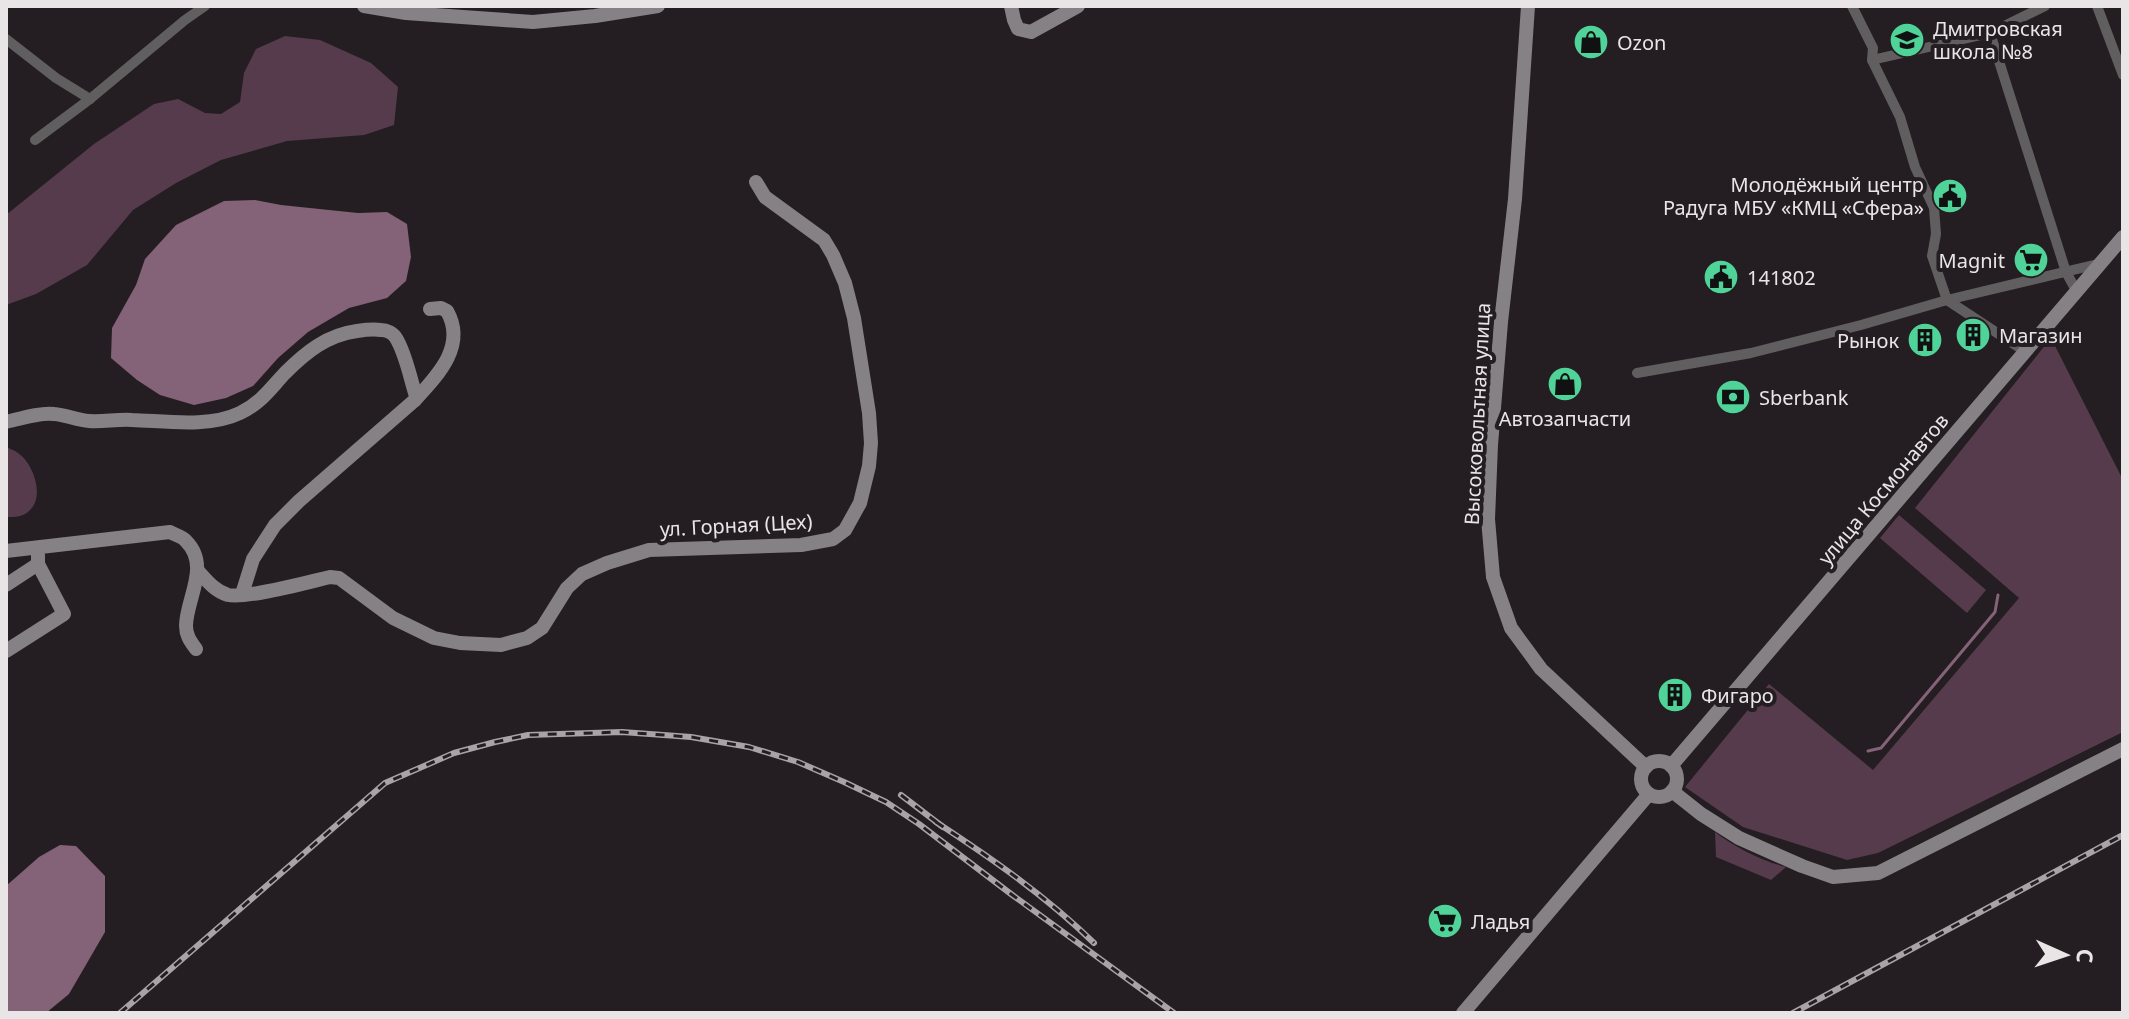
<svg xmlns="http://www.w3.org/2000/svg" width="2129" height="1019" viewBox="0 0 2129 1019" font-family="'Noto Sans',sans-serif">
<rect width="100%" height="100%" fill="#241e22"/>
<g fill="#553b4c">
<path d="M 285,36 L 320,40 L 371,63 L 398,87 L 394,125 L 364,135 L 287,141 L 221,160 L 176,183 L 133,210 L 87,265 L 36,294 L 6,305 L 6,215 L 94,144 L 154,104 L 178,99 L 205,113 L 221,114 L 240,102 L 244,73 L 256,49 Z"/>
<path d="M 2051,338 L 2123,480 L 2123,732 L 1878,853 L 1847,860 L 1743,827 L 1685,787 L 1769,684 L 1873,770 L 2019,598 L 1915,508 Z"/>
<path d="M 6,447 C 10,449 14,450 18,453 C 33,463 45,496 30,510 C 24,517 15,517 6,517 Z"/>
<path d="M 1899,515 L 1986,590 L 1967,613 L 1880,538 Z"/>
<path d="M 1715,832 C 1736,848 1762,861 1786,867 L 1771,880 L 1716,857 Z"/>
</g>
<g fill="#846277">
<path d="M 255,200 L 281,205 L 358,213 L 387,212 L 407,224 L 411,257 L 406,281 L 387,298 L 349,308 L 308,332 L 278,358 L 253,386 L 226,398 L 194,405 L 160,395 L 137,380 L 111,358 L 112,328 L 136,285 L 145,259 L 176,225 L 224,201 Z"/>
<path d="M 60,845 L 76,846 L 105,876 L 105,932 L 69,994 L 46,1013 L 6,1013 L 6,886 L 39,857 Z"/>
</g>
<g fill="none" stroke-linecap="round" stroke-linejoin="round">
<path stroke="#846277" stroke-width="3" d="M 1868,751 L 1881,748 L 1995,612 L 1998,595"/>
<g stroke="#615e60" stroke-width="10">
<path d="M 1852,6 L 1873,48 L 1872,60"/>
<path d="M 2097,6 L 2123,75"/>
<path d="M 1990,33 L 2066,272 L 2077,292"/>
<path d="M 6,39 L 56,78 L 90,99"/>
<path d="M 35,140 L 90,99 L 185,20 L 205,6"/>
<path d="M 2026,352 L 1947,300 L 1932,256 L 1936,234 L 1934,208 L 1915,167 L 1900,117 L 1872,60 L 1990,33 L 2045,6"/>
<path d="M 1637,373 L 1751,353 L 1861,325 L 1947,300 L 2098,264"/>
</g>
<g stroke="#868184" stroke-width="14">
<path d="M 364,6 L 406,13 L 533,22 L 595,16 L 658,6"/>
<path d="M 1011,6 L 1014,20 L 1018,29 L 1031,32 L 1078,6"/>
<path d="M 1528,6 L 1515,199 L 1501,322 L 1491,445 L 1488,519 L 1493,577 L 1511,628 L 1541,669 L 1646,767"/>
<path d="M 415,400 C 437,376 467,346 447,311 L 441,308 L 430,309"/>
<path d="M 6,422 C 19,419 41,412 54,414 C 66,415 77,420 89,421 C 103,422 118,419 132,420 C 165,421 209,428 240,413 C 261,403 270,389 285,373 C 306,352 327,335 357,331 C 364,330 373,329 381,330 C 387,330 393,333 396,338 C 406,354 410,378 416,396 L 415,400 L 299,501 L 275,525 L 253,559 L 242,594"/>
<path d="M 6,551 L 170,532 C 175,535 183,537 186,541 C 211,566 186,599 186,626 C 186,636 191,642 196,649"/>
<path d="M 198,571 C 207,581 215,591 228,595 C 246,599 309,582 330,577 L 339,578 L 393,618 L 434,638 L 460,643 L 501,645 L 527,638 L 542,628 L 567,588 L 582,574 L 607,563 L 649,550 L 801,545 L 833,539 L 845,530 L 860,503 L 869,466 L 871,443 L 869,413 L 854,318 L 845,283 L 833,255 L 824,240 L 765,197 L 756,182"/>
<path d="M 6,585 L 38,564 L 38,555"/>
<path d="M 6,651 L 64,614 L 38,564"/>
<circle cx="1659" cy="779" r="18"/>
<path d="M 1671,766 L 2123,237"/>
<path d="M 1672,791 L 1701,814 L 1739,838 L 1802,866 L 1833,877 L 1878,873 L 2123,749"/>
<path d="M 1463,1013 L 1649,794"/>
</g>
<defs>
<g id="rail">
<path d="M 901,795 L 943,827"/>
<path d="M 936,822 C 991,858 1046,896 1094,943"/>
<path d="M 120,1013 L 385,783 L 454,753 L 495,742 L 528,735 L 622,732 L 691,737 L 749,747 L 798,762 L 844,782 L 886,802 L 919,824 L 1011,894 L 1174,1013"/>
<path d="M 1793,1013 L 2123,835"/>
</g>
</defs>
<use href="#rail" stroke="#a8a3a6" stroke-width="6"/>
<use href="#rail" stroke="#241e22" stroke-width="3" stroke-dasharray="9" stroke-linecap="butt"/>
</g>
<defs>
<symbol id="school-disc" viewBox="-11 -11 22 22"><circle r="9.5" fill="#4fd399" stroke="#241e22"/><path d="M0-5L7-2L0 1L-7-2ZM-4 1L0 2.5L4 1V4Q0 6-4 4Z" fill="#111"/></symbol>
<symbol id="shop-disc" viewBox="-11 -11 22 22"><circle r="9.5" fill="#4fd399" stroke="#241e22"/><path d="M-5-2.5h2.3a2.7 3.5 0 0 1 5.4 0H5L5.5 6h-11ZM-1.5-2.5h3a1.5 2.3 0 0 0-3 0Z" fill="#111"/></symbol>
<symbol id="civic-disc" viewBox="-11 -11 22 22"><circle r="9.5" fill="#4fd399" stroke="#241e22"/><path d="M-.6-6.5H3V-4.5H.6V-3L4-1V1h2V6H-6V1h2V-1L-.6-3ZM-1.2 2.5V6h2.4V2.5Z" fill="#111"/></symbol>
<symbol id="supermarket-disc" viewBox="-11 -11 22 22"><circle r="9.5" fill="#4fd399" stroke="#241e22"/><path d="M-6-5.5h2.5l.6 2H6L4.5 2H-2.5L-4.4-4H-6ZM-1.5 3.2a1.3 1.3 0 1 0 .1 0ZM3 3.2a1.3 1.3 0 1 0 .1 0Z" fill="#111"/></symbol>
<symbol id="building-disc" viewBox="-11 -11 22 22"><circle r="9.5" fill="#4fd399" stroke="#241e22"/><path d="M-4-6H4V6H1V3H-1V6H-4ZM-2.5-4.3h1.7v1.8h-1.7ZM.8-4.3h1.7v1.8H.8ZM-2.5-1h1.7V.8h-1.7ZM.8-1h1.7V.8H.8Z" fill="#111"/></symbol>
<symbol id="bank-disc" viewBox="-11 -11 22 22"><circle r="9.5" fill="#4fd399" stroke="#241e22"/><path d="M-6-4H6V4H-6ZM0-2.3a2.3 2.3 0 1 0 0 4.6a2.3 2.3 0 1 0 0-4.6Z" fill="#111"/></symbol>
</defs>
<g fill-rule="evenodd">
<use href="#school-disc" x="1887" y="20" width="40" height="40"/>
<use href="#shop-disc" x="1571" y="22" width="40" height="40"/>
<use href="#civic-disc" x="1930" y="176" width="40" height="40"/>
<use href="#supermarket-disc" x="2011" y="240" width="40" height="40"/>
<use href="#civic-disc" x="1701" y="257" width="40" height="40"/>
<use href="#building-disc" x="1953" y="315" width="40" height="40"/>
<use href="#building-disc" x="1905" y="320" width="40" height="40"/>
<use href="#shop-disc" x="1545" y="364" width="40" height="40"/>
<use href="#bank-disc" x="1713" y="377" width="40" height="40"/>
<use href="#building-disc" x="1655" y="675" width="40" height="40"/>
<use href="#supermarket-disc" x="1425" y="901" width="40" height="40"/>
</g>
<g text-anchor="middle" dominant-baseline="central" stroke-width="8" stroke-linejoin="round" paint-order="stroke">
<g font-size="20" fill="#e9e5e7" stroke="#241e22" text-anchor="start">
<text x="1933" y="28">Дмитровская<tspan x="1933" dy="23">школа №8</tspan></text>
<text x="1617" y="42">Ozon</text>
<text x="1924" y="184" text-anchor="end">Молодёжный центр<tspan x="1924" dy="23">Радуга МБУ «КМЦ «Сфера»</tspan></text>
<text x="2005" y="260" text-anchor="end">Magnit</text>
<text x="1747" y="277">141802</text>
<text x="1999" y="335">Магазин</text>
<text x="1899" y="340" text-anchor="end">Рынок</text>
<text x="1759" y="397">Sberbank</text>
<text x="1565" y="418" text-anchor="middle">Автозапчасти</text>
<text x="1701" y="695">Фигаро</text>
<text x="1471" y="921">Ладья</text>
</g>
<g font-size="20" fill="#e9e5e7" stroke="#241e22">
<text transform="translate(1477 414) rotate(-87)">Высоковольтная улица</text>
<text transform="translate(1883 489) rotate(-50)">улица Космонавтов</text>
<text transform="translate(736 525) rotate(-3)">ул. Горная (Цех)</text>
</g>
</g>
<rect width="2129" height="1019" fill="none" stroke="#e9e5e7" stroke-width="16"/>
<g transform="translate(2065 955) rotate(93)" stroke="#241e22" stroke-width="6" paint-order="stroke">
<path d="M0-6L14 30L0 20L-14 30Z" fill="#e9e5e7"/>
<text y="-12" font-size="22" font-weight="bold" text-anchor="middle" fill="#e9e5e7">С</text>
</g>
</svg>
